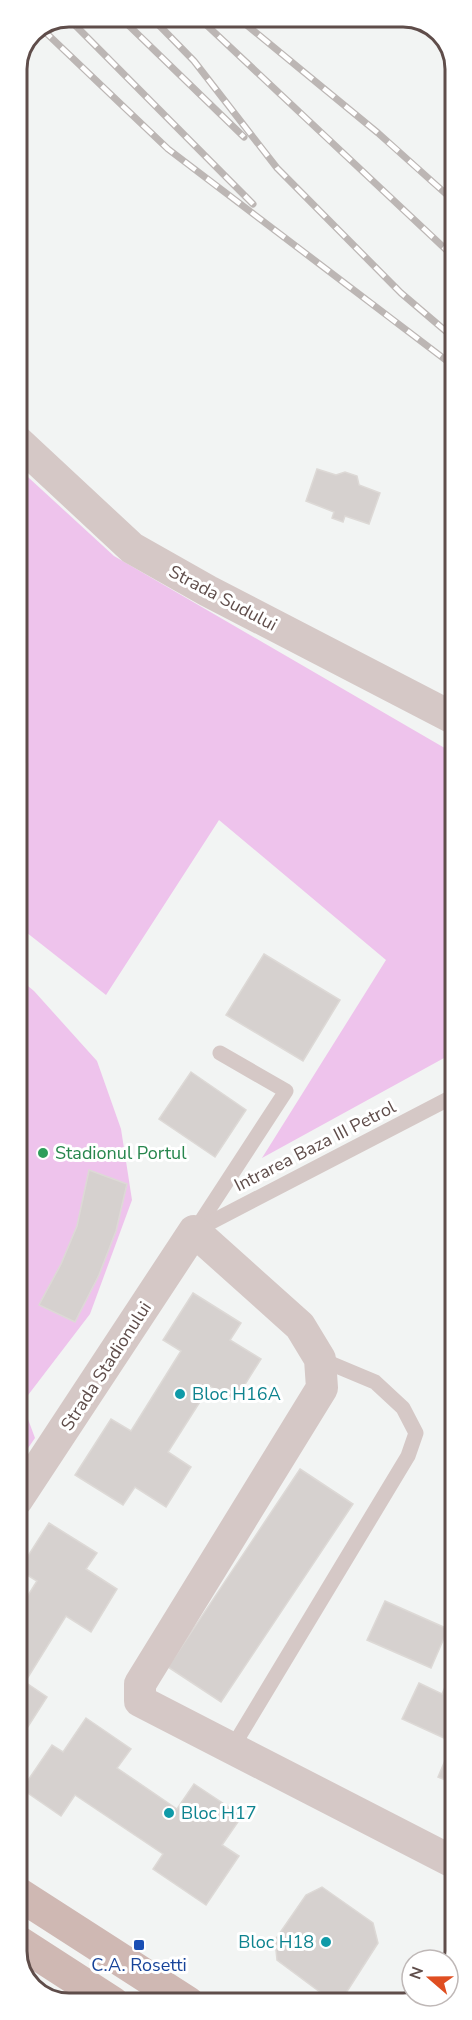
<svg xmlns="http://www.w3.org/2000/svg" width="472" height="2020" viewBox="0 0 472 2020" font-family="'Nunito Sans',sans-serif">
<rect width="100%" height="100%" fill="#f2f4f3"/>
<g fill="#eec3ec">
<path d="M 17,467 L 114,556 L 455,754 L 455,1052 L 262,1158 L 386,960 L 219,820 L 106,995 L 17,925 Z"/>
<path d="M 17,977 L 34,991 L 97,1061 L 121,1129 L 132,1200 L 90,1314 L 22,1403 L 35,1438 L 17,1464 Z"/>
</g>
<g fill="#d6d1cf" stroke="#ddd9d6" stroke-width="1.5">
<path d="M 317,469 L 336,475 L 345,472 L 357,476 L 359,485 L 380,493 L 369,524 L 345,516 L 343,522 L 332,518 L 334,512 L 306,501 Z"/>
<path d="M 264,954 L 340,1000 L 303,1061 L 226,1015 Z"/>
<path d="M 191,1072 L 246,1110 L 215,1157 L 159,1119 Z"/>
<path d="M 89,1170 L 127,1184 L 116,1231 L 99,1275 L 75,1322 L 39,1305 L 61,1264 L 77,1226 Z"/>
<path d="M 193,1293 L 241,1323 L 230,1340 L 261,1359 L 234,1402 L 210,1386 L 168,1452 L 191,1467 L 166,1507 L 135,1487 L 123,1505 L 75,1475 L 111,1419 L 131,1431 L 181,1351 L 163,1340 Z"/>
<path d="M 300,1469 L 353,1504 L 221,1702 L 168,1667 Z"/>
<path d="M 49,1523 L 97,1553 L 86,1569 L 117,1589 L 91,1632 L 66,1616 L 25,1682 L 47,1697 L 22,1736 L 17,1733 L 17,1613 L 37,1581 L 19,1570 Z"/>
<path d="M 385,1601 L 448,1629 L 431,1668 L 367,1640 Z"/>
<path d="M 419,1683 L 442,1694 L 445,1687 L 455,1692 L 455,1743 L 402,1719 Z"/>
<path d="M 86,1718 L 131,1749 L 117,1768 L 177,1809 L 194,1784 L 242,1816 L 222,1845 L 239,1856 L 206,1905 L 153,1869 L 163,1854 L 75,1795 L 61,1816 L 22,1789 L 52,1745 L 63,1752 Z"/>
<path d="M 449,1751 L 455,1754 L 455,1784 L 438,1777 Z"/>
<path d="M 322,1887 L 373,1923 L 378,1943 L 346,1993 L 324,1995 L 277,1960 L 275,1940 L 306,1895 Z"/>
</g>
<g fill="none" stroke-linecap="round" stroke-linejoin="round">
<g stroke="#d5c8c6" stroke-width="15">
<path d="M 196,1229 L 286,1091 L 220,1053"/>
<path d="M 194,1231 L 454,1096"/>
<path d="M 232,1748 L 408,1456 L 416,1433 L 403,1408 L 375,1382 L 320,1359"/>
</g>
<g stroke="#d5c8c6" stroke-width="32">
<path d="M 17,441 L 132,548 L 208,591 L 455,719"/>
<path d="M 17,1500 L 194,1231 L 300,1326 L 320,1359 L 322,1388 L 140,1684 L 140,1701 L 455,1863"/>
</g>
<g stroke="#cfb8b3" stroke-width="33">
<path d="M 17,1893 L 188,2003"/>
<path d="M 17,1941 L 113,2003"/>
</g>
<defs>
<g id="rail">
<path d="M 67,17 L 253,204"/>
<path d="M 120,17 L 244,137"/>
<path d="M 151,17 L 194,61 L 277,168 L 401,293 L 455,339"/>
<path d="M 198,17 L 455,258"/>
<path d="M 237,17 L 378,133 L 455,202"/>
<path d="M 41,28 L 168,149 L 455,367"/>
</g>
</defs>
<use href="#rail" stroke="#bcb6b4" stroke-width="7"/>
<use href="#rail" stroke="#fff" stroke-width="4.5" stroke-dasharray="14" stroke-linecap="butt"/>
</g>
<circle fill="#2e9e5b" stroke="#fff" stroke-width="2" cx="43" cy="1153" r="6"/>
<g fill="#0f9aa8" stroke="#fff" stroke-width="2">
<circle cx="180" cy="1394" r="6"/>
<circle cx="169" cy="1813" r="6"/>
<circle cx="326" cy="1942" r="6"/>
</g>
<rect fill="#1a4fb4" stroke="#fff" stroke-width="2" x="133" y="1939" width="12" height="12" rx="3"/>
<g text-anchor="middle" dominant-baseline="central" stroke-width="6" stroke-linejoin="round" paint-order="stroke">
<g font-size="18" fill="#5f4d4a" stroke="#fff">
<text transform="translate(223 598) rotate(28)">Strada Sudului</text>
<text transform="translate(315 1146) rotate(-27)">Intrarea Baza III Petrol</text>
<text transform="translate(106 1366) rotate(-57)">Strada Stadionului</text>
</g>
<g font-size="18" fill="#27864d" stroke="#fff" text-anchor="start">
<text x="55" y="1153">Stadionul Portul</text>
</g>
<g font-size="18" fill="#0d838f" stroke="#fff" text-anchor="start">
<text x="192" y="1394">Bloc H16A</text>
<text x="181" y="1813">Bloc H17</text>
<text x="314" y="1942" text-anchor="end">Bloc H18</text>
</g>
<g font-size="18" fill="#164399" stroke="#fff">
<text x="139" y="1965">C.A. Rosetti</text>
</g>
</g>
<path d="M0 0H472V2020H0ZM69 27H403A42 42 0 0 1 445 69V1951A42 42 0 0 1 403 1993H69A42 42 0 0 1 27 1951V69A42 42 0 0 1 69 27Z" fill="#fff" fill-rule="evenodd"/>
<path fill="none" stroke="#5f4d4a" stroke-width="3" d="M69 27H403A42 42 0 0 1 445 69V1951A42 42 0 0 1 403 1993H69A42 42 0 0 1 27 1951V69A42 42 0 0 1 69 27Z"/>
<g transform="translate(430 1978) rotate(290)"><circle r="28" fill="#ffffff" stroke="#bfb8b7" stroke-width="1.5"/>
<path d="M0-4.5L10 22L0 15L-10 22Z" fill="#df4e21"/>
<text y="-9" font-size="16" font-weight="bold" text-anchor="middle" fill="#5f4d4a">N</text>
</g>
</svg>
